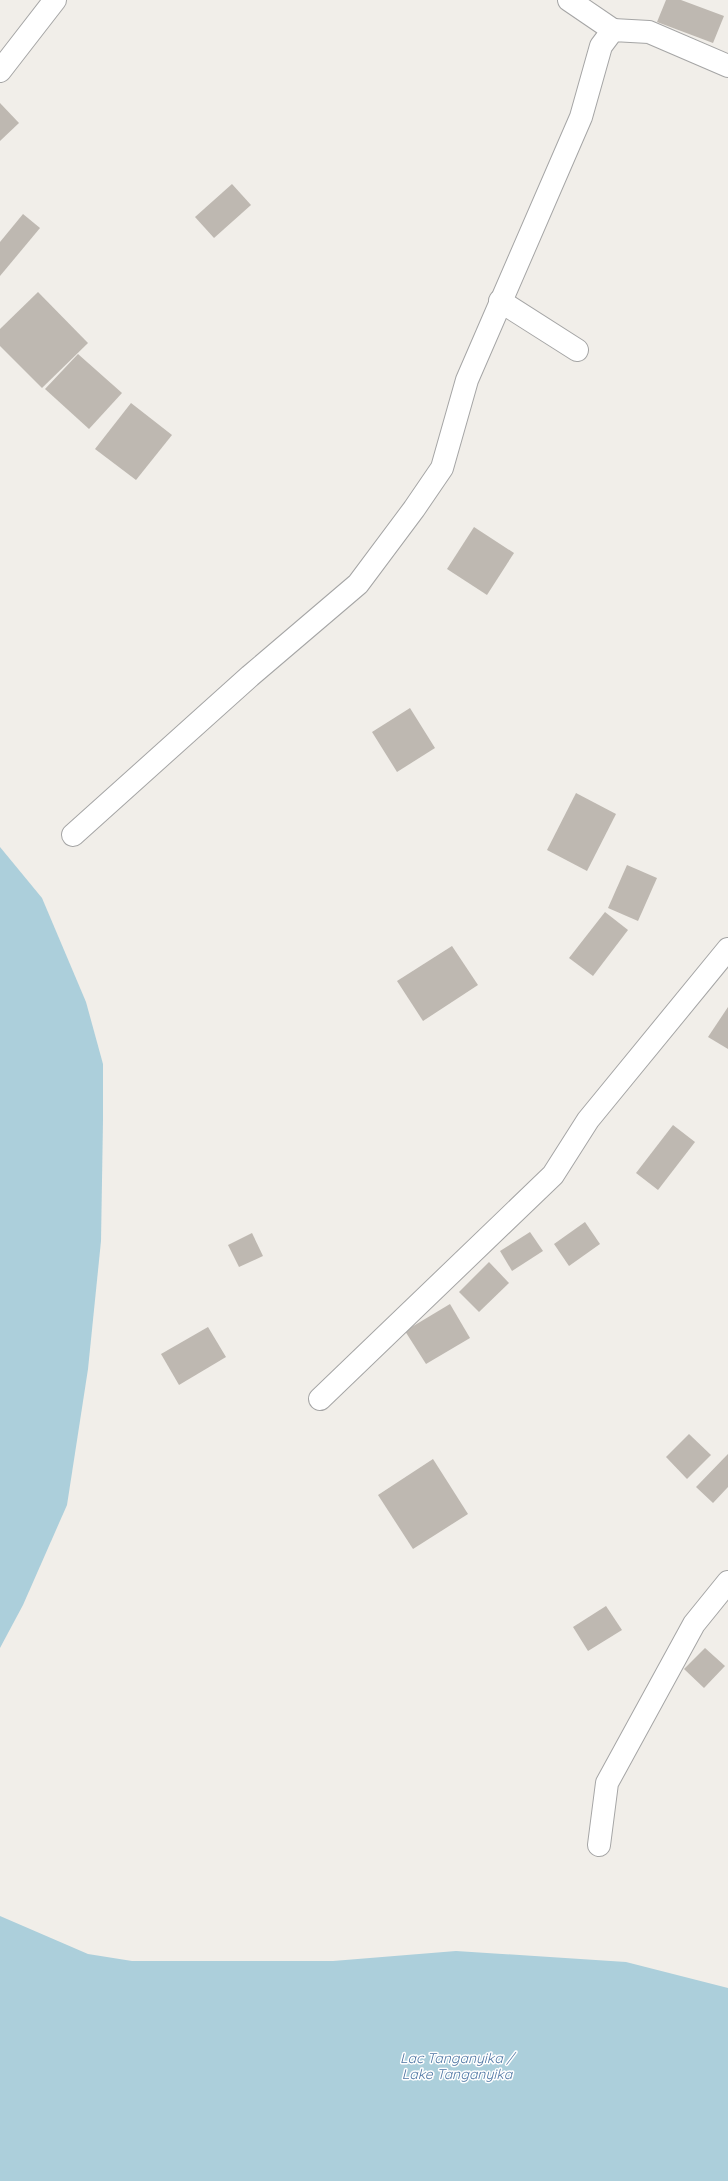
<svg xmlns="http://www.w3.org/2000/svg" width="728" height="2181" viewBox="0 0 728 2181" font-family="Quicksand,sans-serif">
<rect width="100%" height="100%" fill="#f1eee9"/>
<g fill="#accfdb">
<path d="M 0,847 L 42,898 L 86,1002 L 103,1064 L 103,1120 L 101,1241 L 88,1369 L 67,1505 L 23,1605 L 0,1648 Z"/>
<path d="M 0,1916 L 88,1954 L 132,1961 L 333,1961 L 456,1951 L 626,1962 L 728,1988 L 728,2181 L 0,2181 Z"/>
</g>
<g fill="#beb8b1">
<path d="M 666,0 L 681,0 L 724,16 L 713,43 L 657,22 Z"/>
<path d="M 0,103 L 19,123 L 0,141 Z"/>
<path d="M 232,184 L 251,205 L 214,238 L 195,217 Z"/>
<path d="M 23,214 L 40,228 L 0,276 L 0,242 Z"/>
<path d="M 38,292 L 88,343 L 42,388 L 0,346 L 0,329 Z"/>
<path d="M 78,354 L 122,393 L 89,429 L 45,389 Z"/>
<path d="M 131,403 L 172,435 L 136,480 L 95,449 Z"/>
<path d="M 474,527 L 514,553 L 487,595 L 447,569 Z"/>
<path d="M 410,708 L 435,748 L 397,772 L 372,732 Z"/>
<path d="M 576,793 L 616,814 L 587,871 L 547,850 Z"/>
<path d="M 627,865 L 657,878 L 638,921 L 608,908 Z"/>
<path d="M 605,912 L 628,930 L 593,976 L 569,958 Z"/>
<path d="M 452,946 L 478,985 L 423,1021 L 397,981 Z"/>
<path d="M 728,1007 L 728,1049 L 708,1037 Z"/>
<path d="M 673,1125 L 695,1142 L 658,1190 L 636,1173 Z"/>
<path d="M 585,1222 L 600,1244 L 569,1266 L 554,1244 Z"/>
<path d="M 530,1232 L 543,1251 L 512,1271 L 500,1251 Z"/>
<path d="M 252,1233 L 263,1256 L 239,1267 L 228,1245 Z"/>
<path d="M 489,1262 L 509,1283 L 479,1312 L 459,1292 Z"/>
<path d="M 450,1304 L 470,1338 L 426,1364 L 405,1331 Z"/>
<path d="M 208,1327 L 226,1357 L 179,1385 L 161,1354 Z"/>
<path d="M 689,1434 L 711,1455 L 687,1479 L 666,1457 Z"/>
<path d="M 728,1454 L 728,1487 L 713,1503 L 696,1487 Z"/>
<path d="M 433,1459 L 468,1514 L 413,1549 L 378,1495 Z"/>
<path d="M 606,1606 L 622,1630 L 588,1651 L 573,1627 Z"/>
<path d="M 705,1648 L 725,1666 L 704,1688 L 684,1669 Z"/>
</g>
<g fill="none" stroke-linecap="round" stroke-linejoin="round">
<defs>
<g id="street">
<path d="M 569,0 L 613,30"/>
<path d="M 0,71 L 55,0"/>
<path d="M 500,301 L 577,350"/>
<path d="M 73,835 L 250,676 L 358,584 L 414,509 L 442,468 L 467,380 L 581,117 L 601,46 L 613,30 L 649,32 L 728,66"/>
<path d="M 320,1399 L 553,1175 L 588,1120 L 728,949"/>
<path d="M 599,1845 L 607,1783 L 694,1624 L 728,1582"/>
</g>
</defs>
<use href="#street" stroke="#a5a5a5" stroke-width="24"/>
<use href="#street" stroke="#fff" stroke-width="22"/>
</g>
<g text-anchor="middle" dominant-baseline="central" stroke-width="3" stroke-linejoin="round" paint-order="stroke">
<g font-size="14" font-style="italic" fill="#4f77a4" stroke="#fff">
<text x="457" y="2058">Lac Tanganyika /<tspan x="457" dy="16">Lake Tanganyika</tspan></text>
</g>
</g>
</svg>
